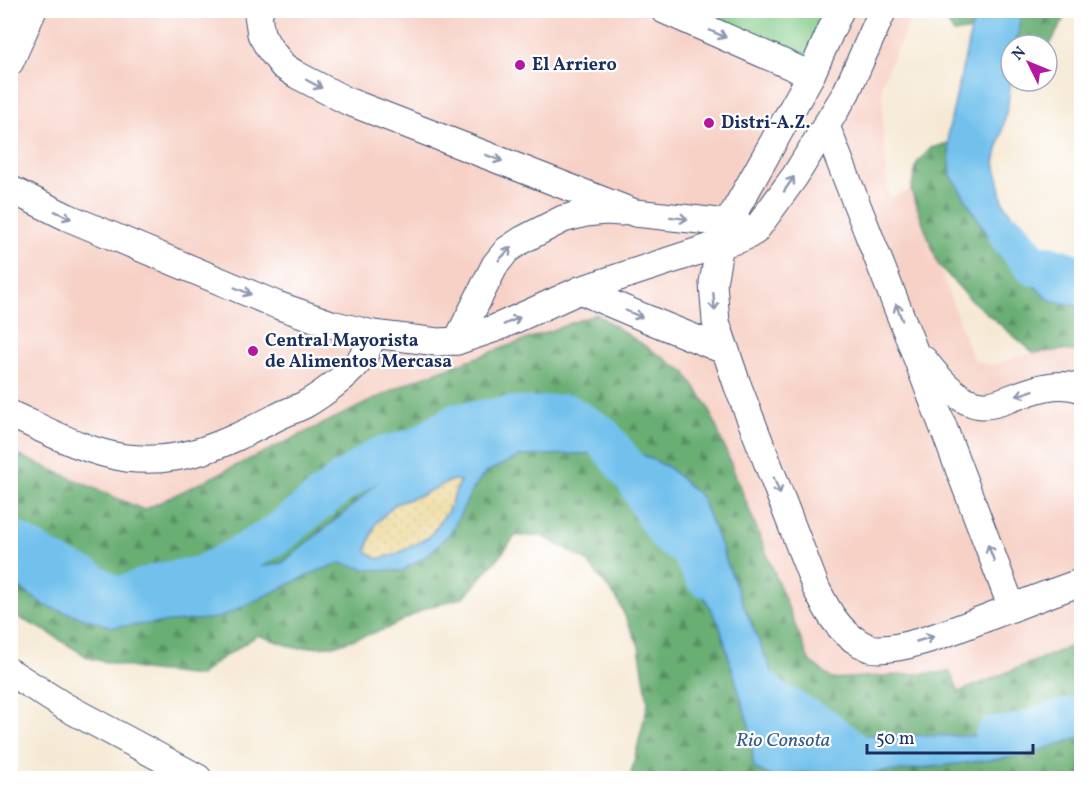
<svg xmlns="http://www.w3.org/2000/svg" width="1092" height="789" viewBox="0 0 1092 789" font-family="Vollkorn,serif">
<defs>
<pattern id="forest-firs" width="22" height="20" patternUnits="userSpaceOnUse" patternTransform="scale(1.5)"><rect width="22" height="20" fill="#69ae73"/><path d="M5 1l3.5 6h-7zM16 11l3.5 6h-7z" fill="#568e62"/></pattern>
<pattern id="sand-dots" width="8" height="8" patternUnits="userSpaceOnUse" patternTransform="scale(1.5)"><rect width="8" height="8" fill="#eeda9e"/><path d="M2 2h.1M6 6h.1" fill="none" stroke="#ccbb8a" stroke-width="1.8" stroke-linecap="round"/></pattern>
</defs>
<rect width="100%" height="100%" fill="#fff"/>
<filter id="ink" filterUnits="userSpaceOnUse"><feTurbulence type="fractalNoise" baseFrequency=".0167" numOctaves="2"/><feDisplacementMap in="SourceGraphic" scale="12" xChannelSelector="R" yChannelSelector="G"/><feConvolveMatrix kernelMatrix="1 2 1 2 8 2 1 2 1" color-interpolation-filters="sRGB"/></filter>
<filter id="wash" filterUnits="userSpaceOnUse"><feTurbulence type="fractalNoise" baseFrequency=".008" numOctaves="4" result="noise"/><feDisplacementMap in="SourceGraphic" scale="24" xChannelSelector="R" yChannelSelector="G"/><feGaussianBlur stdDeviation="1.35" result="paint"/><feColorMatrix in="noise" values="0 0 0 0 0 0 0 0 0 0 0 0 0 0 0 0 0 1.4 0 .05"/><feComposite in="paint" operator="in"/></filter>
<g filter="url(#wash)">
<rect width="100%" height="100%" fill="#f6e9d4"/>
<path fill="#f7d1c6" d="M 11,11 L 914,11 L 882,82 L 883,132 L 889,198 L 911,190 L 969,349 L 974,359 L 983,363 L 995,365 L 1015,357 L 1034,353 L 1061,350 L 1081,352 L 1081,642 L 958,692 L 950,672 L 832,679 L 809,660 L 412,381 L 144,510 L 11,452 Z"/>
<path fill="#82ca86" stroke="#4e7c72" stroke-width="1.5" d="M 664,11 L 840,11 L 811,75 Z"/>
<g fill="url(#forest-firs)" stroke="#426e68" stroke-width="1.5">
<path d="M 940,11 L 978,11 L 971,30 L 954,33 Z"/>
<path d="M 1021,11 L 1068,11 L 1047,50 L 1047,45 L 1016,45 Z"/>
<path d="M 949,143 L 951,175 L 1050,299 L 1081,307 L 1081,352 L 1061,350 L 1034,353 L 971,300 L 938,264 L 911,190 L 917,163 L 931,148 Z"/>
<path d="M 596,314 L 685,372 L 708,406 L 809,660 L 832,679 L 950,672 L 959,692 L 1081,642 L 1081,711 L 1053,724 L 996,736 L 860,735 L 821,726 L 808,720 L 776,682 L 740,597 L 718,539 L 701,497 L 668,467 L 601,435 L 534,417 L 499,418 L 447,441 L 419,447 L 350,508 L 282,563 L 160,583 L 115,587 L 85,579 L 11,545 L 11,452 L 144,510 L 412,381 Z"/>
<path d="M 599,453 L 655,514 L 671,537 L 719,624 L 750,729 L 754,768 L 775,778 L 630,778 L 648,703 L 639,646 L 617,599 L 586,560 L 542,536 L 515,536 L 500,556 L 464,597 L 428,607 L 386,629 L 333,646 L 295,648 L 258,635 L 214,663 L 200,676 L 143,670 L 89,658 L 46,631 L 11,614 L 11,582 L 46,606 L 315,572 L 340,562 L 366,569 L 451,532 L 473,489 L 486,472 L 520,456 Z"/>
<path d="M 1081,737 L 1081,778 L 779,778 L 799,773 L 897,771 L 1022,756 Z"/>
</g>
<path fill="url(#sand-dots)" stroke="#84847e" stroke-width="1.5" d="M 452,480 L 460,480 L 448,511 L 429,537 L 395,555 L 377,559 L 365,551 L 376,523 L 395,504 L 421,495 Z"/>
<g fill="#72c1ed" stroke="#4678a6" stroke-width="1.5" fill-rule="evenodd">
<path d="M 978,11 L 1021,11 L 1016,45 L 1011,45 L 1011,81 L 1008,103 L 995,163 L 1003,202 L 1027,239 L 1048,265 L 1075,273 L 1081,274 L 1081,307 L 1050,300 L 999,254 L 951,175 L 948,133 L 971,30 Z"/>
<path d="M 515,416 L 534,417 L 601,435 L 668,467 L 701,497 L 718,539 L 740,597 L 776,682 L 808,720 L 821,726 L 860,735 L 996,736 L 1053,724 L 1081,711 L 1081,737 L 1022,756 L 897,771 L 799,773 L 775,778 L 754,768 L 750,729 L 719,624 L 671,537 L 655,514 L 598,453 L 520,456 L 486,472 L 473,489 L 451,532 L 429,554 L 402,571 L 366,569 L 340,563 L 315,572 L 219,618 L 112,627 L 46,606 L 11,582 L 11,545 L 85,579 L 115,587 L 160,583 L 282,563 L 350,508 L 394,467 L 419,447 L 447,441 L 499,418 ZM 452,480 L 460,481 L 448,511 L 429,537 L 395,555 L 377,559 L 366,551 L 376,523 L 395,504 L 421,495 Z"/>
</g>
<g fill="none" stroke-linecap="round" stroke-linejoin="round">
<g stroke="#72c1ed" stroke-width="40">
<path d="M 1008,234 L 1034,266 L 1048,265 L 1082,276"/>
<path d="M 10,539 L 57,566 L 85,578 L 116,598 L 160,583 L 201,576 L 236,558 L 276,535 L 341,483 L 378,458 L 419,447 L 457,423 L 515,416 L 534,417 L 567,414 L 601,435 L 636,479 L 655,514 L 671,537 L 688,546 L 705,577"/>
<path d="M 762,690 L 771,699 L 821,726 L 860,757"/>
<path d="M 995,736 L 1010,736 L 1082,714"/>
</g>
</g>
</g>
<g filter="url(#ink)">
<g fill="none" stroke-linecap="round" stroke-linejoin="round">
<defs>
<g id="minor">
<path d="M 260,10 L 258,15 L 261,34 L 269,48 L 283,66 L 297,75 L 347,101 L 635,213 L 728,223 L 745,228"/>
<path d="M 664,10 L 811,75"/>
<path d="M 840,10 L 811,75 L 728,223 L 720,244 L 713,283 L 716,322 L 737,384 L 816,588 C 827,610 838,631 861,644 C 862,644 867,647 869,648 C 899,655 967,625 996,614 C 1024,603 1053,592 1082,582"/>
<path d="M 10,62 L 33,10"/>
<path d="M 826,126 L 910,340 L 1012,608"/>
<path d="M 10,189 L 67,217 L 277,305 L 331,324 L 373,334 L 438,342 L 457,341 L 496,328 L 580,290 L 720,244 C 733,241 744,239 755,231 L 795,176 L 846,93 L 883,10"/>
<path d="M 580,290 C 628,312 677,331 726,351"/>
<path d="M 457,341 L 495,265 L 507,250 L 522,240 L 563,219 L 586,213 L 605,211 L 621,212"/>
<path d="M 924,360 C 937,377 959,404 982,405 C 990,406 1001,402 1009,399 C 1032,390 1057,380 1082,389"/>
<path d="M 10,414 C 48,431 85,452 126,458 C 186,465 228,442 279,416 C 287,412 296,409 304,405 C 322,395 356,370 366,351 C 369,346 371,340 373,334"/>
<path d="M 10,672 L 64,706 L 198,778"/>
</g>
</defs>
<use href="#minor" stroke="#3c4b70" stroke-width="29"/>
<use href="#minor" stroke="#fff" stroke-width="27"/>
</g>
<defs><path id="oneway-shaft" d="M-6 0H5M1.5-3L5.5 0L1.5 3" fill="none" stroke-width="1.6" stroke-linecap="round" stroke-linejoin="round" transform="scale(1.5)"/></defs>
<g stroke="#8d97ae">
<use href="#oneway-shaft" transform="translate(718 34) rotate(24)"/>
<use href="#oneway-shaft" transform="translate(314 84) rotate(28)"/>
<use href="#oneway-shaft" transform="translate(494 158) rotate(21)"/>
<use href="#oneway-shaft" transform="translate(789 184) rotate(-56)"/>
<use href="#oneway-shaft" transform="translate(63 215) rotate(25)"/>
<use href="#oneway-shaft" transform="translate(679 218) rotate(7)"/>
<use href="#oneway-shaft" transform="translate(505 254) rotate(-45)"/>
<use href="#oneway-shaft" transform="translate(243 291) rotate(23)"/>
<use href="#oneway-shaft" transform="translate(714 302) rotate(86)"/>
<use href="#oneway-shaft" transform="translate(899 312) rotate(-111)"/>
<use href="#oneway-shaft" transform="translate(634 314) rotate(23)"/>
<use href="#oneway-shaft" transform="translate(512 321) rotate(-24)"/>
<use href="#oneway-shaft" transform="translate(1025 393) rotate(162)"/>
<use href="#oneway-shaft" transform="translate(777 486) rotate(69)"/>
<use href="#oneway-shaft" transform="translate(991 553) rotate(-111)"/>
<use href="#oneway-shaft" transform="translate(925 639) rotate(-16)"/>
</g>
</g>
<g fill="#b5179e" stroke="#fff" stroke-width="2">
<circle cx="520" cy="65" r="6"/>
<circle cx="709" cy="123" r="6"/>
<circle cx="253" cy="351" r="6"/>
</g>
<g text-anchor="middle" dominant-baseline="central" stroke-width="4.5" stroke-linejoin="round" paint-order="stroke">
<g font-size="18" font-weight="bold" fill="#1b2f5e" stroke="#fff" text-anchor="start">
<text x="532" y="65">El Arriero</text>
<text x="721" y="123">Distri-A.Z.</text>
<text x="265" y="341">Central Mayorista<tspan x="265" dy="21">de Alimentos Mercasa</tspan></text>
</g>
<g font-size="20" font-style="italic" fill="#355b89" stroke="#fff">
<text x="783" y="741">Rio Consota</text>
</g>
</g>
<rect width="1092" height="789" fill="none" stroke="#fff" stroke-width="36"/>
<g transform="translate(1029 63) rotate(313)"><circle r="28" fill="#ffffff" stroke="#a4acbf" stroke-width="1.5"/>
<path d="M0-4.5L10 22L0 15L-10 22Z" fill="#b5179e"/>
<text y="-9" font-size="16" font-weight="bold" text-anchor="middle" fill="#1b2f5e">N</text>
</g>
<path d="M867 744v9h166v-9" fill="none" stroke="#1b2f5e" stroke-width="3"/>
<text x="876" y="744" font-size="18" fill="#1b2f5e" stroke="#ffffff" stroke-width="4.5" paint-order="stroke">50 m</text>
</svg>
